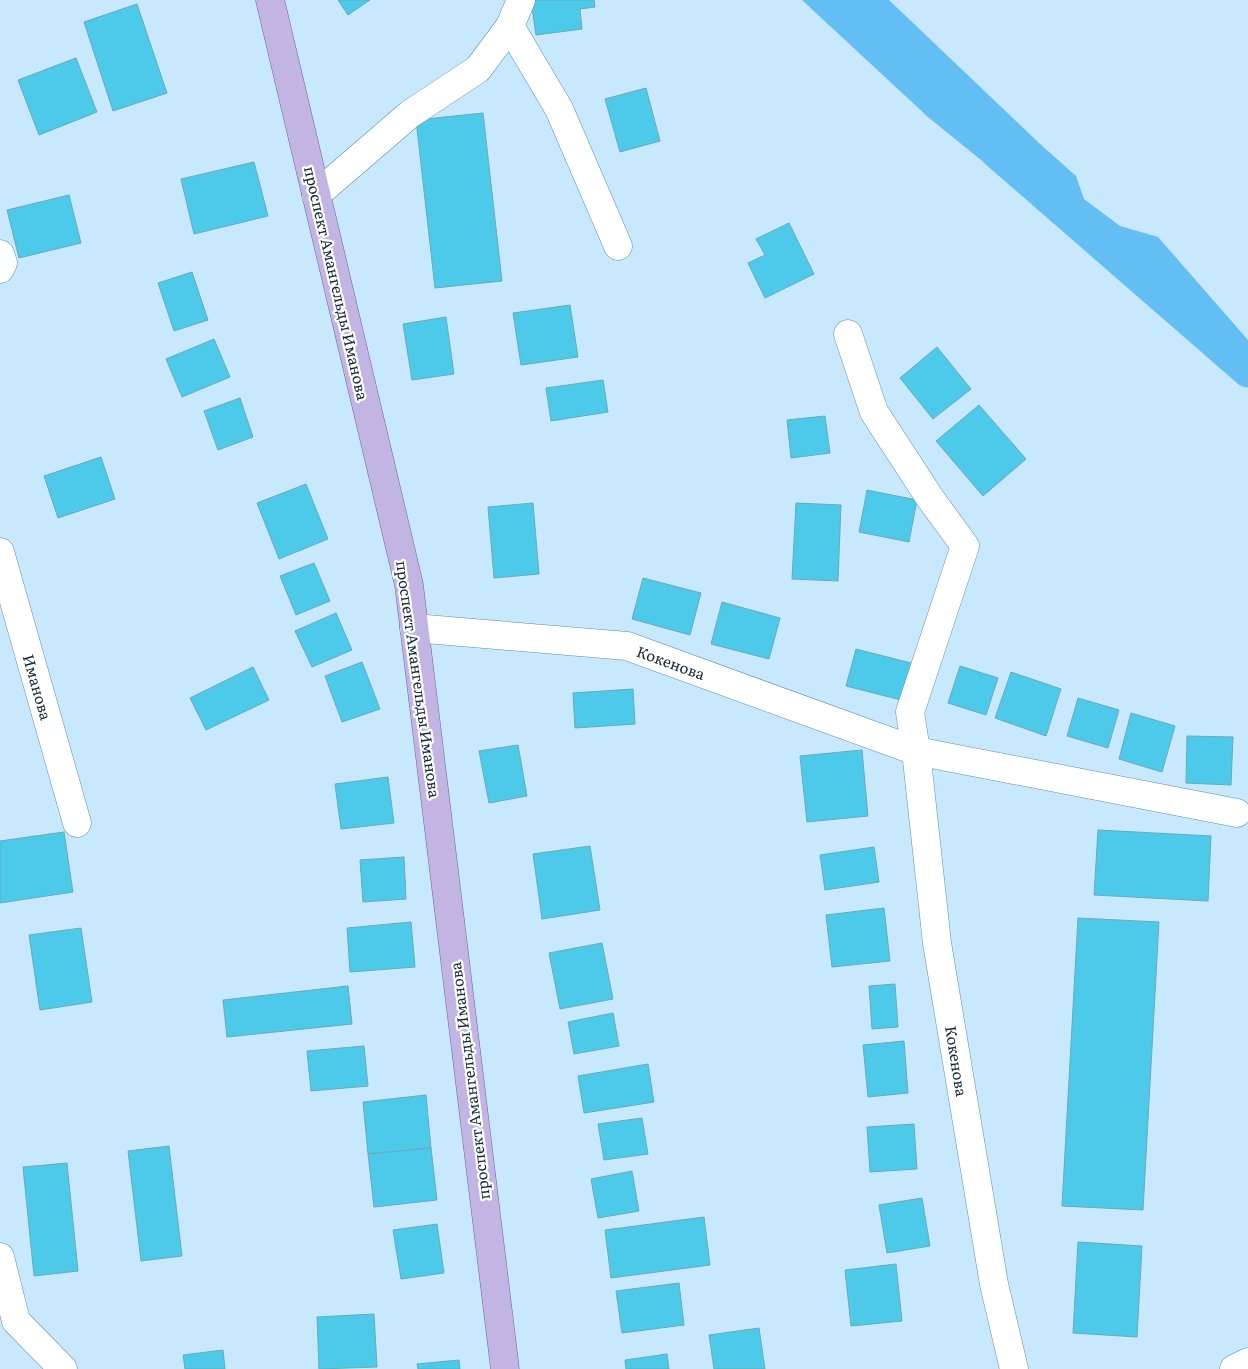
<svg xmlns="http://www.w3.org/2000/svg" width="1248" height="1369" viewBox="0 0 1248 1369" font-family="Literata,serif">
<rect width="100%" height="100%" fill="#c8e8fd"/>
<path fill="#63bef4" d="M 802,0 L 889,0 L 1039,143 L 1076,176 L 1084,199 L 1120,226 L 1158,237 L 1248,340 L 1248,387 L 1168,292 L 1120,247 L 1041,186 L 981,160 L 928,117 Z"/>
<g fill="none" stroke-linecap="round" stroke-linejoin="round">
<path stroke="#63bef4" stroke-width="31" d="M 995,152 L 1248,372"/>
</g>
<g fill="#4dcae9" stroke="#67aabd">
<path d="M 338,0 L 370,0 L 348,15 Z"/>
<path d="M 531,0 L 594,0 L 595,7 L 580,9 L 582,29 L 536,35 Z"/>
<path d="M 137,4 L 167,93 L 113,111 L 84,22 Z"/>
<path d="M 76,58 L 97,112 L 39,135 L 18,80 Z"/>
<path d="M 646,88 L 660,141 L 620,152 L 605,99 Z"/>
<path d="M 483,113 L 502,281 L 435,288 L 416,120 Z"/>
<path d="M 254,162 L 268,216 L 194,234 L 181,179 Z"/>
<path d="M 69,195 L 81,243 L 19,258 L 7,210 Z"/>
<path d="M 789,223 L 814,274 L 765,298 L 748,263 L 765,255 L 756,239 Z"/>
<path d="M 192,272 L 208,320 L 174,331 L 158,283 Z"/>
<path d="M 570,305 L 578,357 L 521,365 L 513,313 Z"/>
<path d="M 446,317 L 454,374 L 412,380 L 403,324 Z"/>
<path d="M 214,339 L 230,377 L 182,397 L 166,359 Z"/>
<path d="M 937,347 L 971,389 L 933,419 L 900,378 Z"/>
<path d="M 603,380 L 608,412 L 551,421 L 546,388 Z"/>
<path d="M 240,398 L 253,437 L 218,450 L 204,411 Z"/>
<path d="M 979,405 L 1026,459 L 983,496 L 936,441 Z"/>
<path d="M 825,416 L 830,453 L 791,458 L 787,420 Z"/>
<path d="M 101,457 L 115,499 L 58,518 L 44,476 Z"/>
<path d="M 306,484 L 328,539 L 279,559 L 257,503 Z"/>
<path d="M 867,490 L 917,500 L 909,542 L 859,532 Z"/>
<path d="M 533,503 L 539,574 L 494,578 L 488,507 Z"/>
<path d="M 796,503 L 841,505 L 838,581 L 792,579 Z"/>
<path d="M 314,563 L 330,601 L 296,615 L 280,576 Z"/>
<path d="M 643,578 L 701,593 L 690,635 L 632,619 Z"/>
<path d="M 722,602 L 780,618 L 769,659 L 711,644 Z"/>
<path d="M 336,613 L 352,650 L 312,667 L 295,631 Z"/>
<path d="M 856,649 L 915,664 L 905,701 L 846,686 Z"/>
<path d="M 362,662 L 380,709 L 342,722 L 325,676 Z"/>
<path d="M 960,666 L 998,678 L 986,715 L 948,703 Z"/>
<path d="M 253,667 L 269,700 L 206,730 L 190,698 Z"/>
<path d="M 1011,672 L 1061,689 L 1046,736 L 995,718 Z"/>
<path d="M 633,689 L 635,724 L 575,728 L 573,693 Z"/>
<path d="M 1078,698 L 1119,710 L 1108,748 L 1067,736 Z"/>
<path d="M 1131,713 L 1175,726 L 1162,772 L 1119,759 Z"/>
<path d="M 1187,736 L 1233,737 L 1231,785 L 1186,783 Z"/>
<path d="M 518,745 L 527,796 L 489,803 L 479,751 Z"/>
<path d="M 862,750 L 868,816 L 807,822 L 800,756 Z"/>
<path d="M 388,777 L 394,823 L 341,829 L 335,784 Z"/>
<path d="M 1098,830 L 1211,836 L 1208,901 L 1094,895 Z"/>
<path d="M 64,832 L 73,892 L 0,903 L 0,841 Z"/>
<path d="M 590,846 L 600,910 L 542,919 L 533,854 Z"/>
<path d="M 874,847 L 879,882 L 825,890 L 820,855 Z"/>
<path d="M 404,857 L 406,899 L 363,902 L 360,860 Z"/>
<path d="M 884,908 L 890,961 L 832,967 L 826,915 Z"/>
<path d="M 1078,918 L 1159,922 L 1143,1210 L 1062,1206 Z"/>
<path d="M 411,922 L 415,967 L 350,972 L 347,928 Z"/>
<path d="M 81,928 L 92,1002 L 40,1010 L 29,935 Z"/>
<path d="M 602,943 L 613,999 L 560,1009 L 549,953 Z"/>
<path d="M 895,984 L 898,1027 L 872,1029 L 869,986 Z"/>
<path d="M 348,986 L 352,1024 L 227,1037 L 223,1000 Z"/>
<path d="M 613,1013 L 619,1046 L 574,1054 L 568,1022 Z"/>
<path d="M 904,1041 L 908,1093 L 868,1097 L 863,1045 Z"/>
<path d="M 364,1046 L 368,1086 L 311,1091 L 307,1051 Z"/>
<path d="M 648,1064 L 654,1102 L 584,1113 L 578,1076 Z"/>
<path d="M 426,1095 L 431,1148 L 368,1154 L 363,1102 Z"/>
<path d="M 642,1118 L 648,1154 L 604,1160 L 598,1124 Z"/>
<path d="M 914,1124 L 917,1169 L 870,1172 L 867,1127 Z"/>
<path d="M 169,1146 L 182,1256 L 141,1261 L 128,1151 Z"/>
<path d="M 431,1148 L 437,1200 L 374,1207 L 368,1154 Z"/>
<path d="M 67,1163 L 78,1271 L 34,1276 L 23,1167 Z"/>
<path d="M 632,1171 L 639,1211 L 598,1218 L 591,1179 Z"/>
<path d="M 922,1198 L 930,1246 L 887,1253 L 879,1205 Z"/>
<path d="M 704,1217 L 710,1265 L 611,1278 L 605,1230 Z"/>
<path d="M 437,1224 L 444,1273 L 401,1279 L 393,1230 Z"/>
<path d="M 1078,1242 L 1142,1246 L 1137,1337 L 1073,1333 Z"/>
<path d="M 896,1264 L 902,1321 L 851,1326 L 845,1270 Z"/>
<path d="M 679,1283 L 684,1325 L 622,1333 L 616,1291 Z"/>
<path d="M 374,1314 L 377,1367 L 319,1369 L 317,1317 Z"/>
<path d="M 759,1328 L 765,1369 L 714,1369 L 709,1335 Z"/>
<path d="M 223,1350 L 225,1369 L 185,1369 L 183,1355 Z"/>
<path d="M 667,1354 L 669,1369 L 626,1369 L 625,1360 Z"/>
<path d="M 459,1360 L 460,1369 L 418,1369 L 417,1364 Z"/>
</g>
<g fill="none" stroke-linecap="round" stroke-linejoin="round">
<defs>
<g id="minor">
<path d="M 510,26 L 559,109 L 618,246"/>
<path d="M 316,195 L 410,114 L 478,69 L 510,26 L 521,0"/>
<path d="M 0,254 L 3,263 L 0,269"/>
<path d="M 848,334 L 874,412 L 930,498 L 965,546 L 910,712 L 916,751 L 937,943 L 994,1284 L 1014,1369"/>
<path d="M 0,552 L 77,823"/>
<path d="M 414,628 L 627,646 L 916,751 L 1237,813"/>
<path d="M 0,1257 L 16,1321 L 63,1369"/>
<path d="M 1234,1369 L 1248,1362"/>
</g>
<path id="major" d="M 270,0 L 409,585 L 505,1369"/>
</defs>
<use href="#minor" stroke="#5c8faf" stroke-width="29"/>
<use href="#major" stroke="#6b639a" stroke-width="29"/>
<use href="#minor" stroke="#fff" stroke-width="28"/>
<use href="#major" stroke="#c3b5e3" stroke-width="28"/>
</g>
<g text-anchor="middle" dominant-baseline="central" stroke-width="4.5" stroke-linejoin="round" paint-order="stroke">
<g font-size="15" fill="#132835" stroke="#fff">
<text transform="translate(337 283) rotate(77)">проспект Амангельды Иманова</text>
<text transform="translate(671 662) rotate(20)">Кокенова</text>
<text transform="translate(419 679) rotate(82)">проспект Амангельды Иманова</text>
<text transform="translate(38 687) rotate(74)">Иманова</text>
<text transform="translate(957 1061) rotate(81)">Кокенова</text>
<text transform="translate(469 1081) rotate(-97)">проспект Амангельды Иманова</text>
</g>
</g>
</svg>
